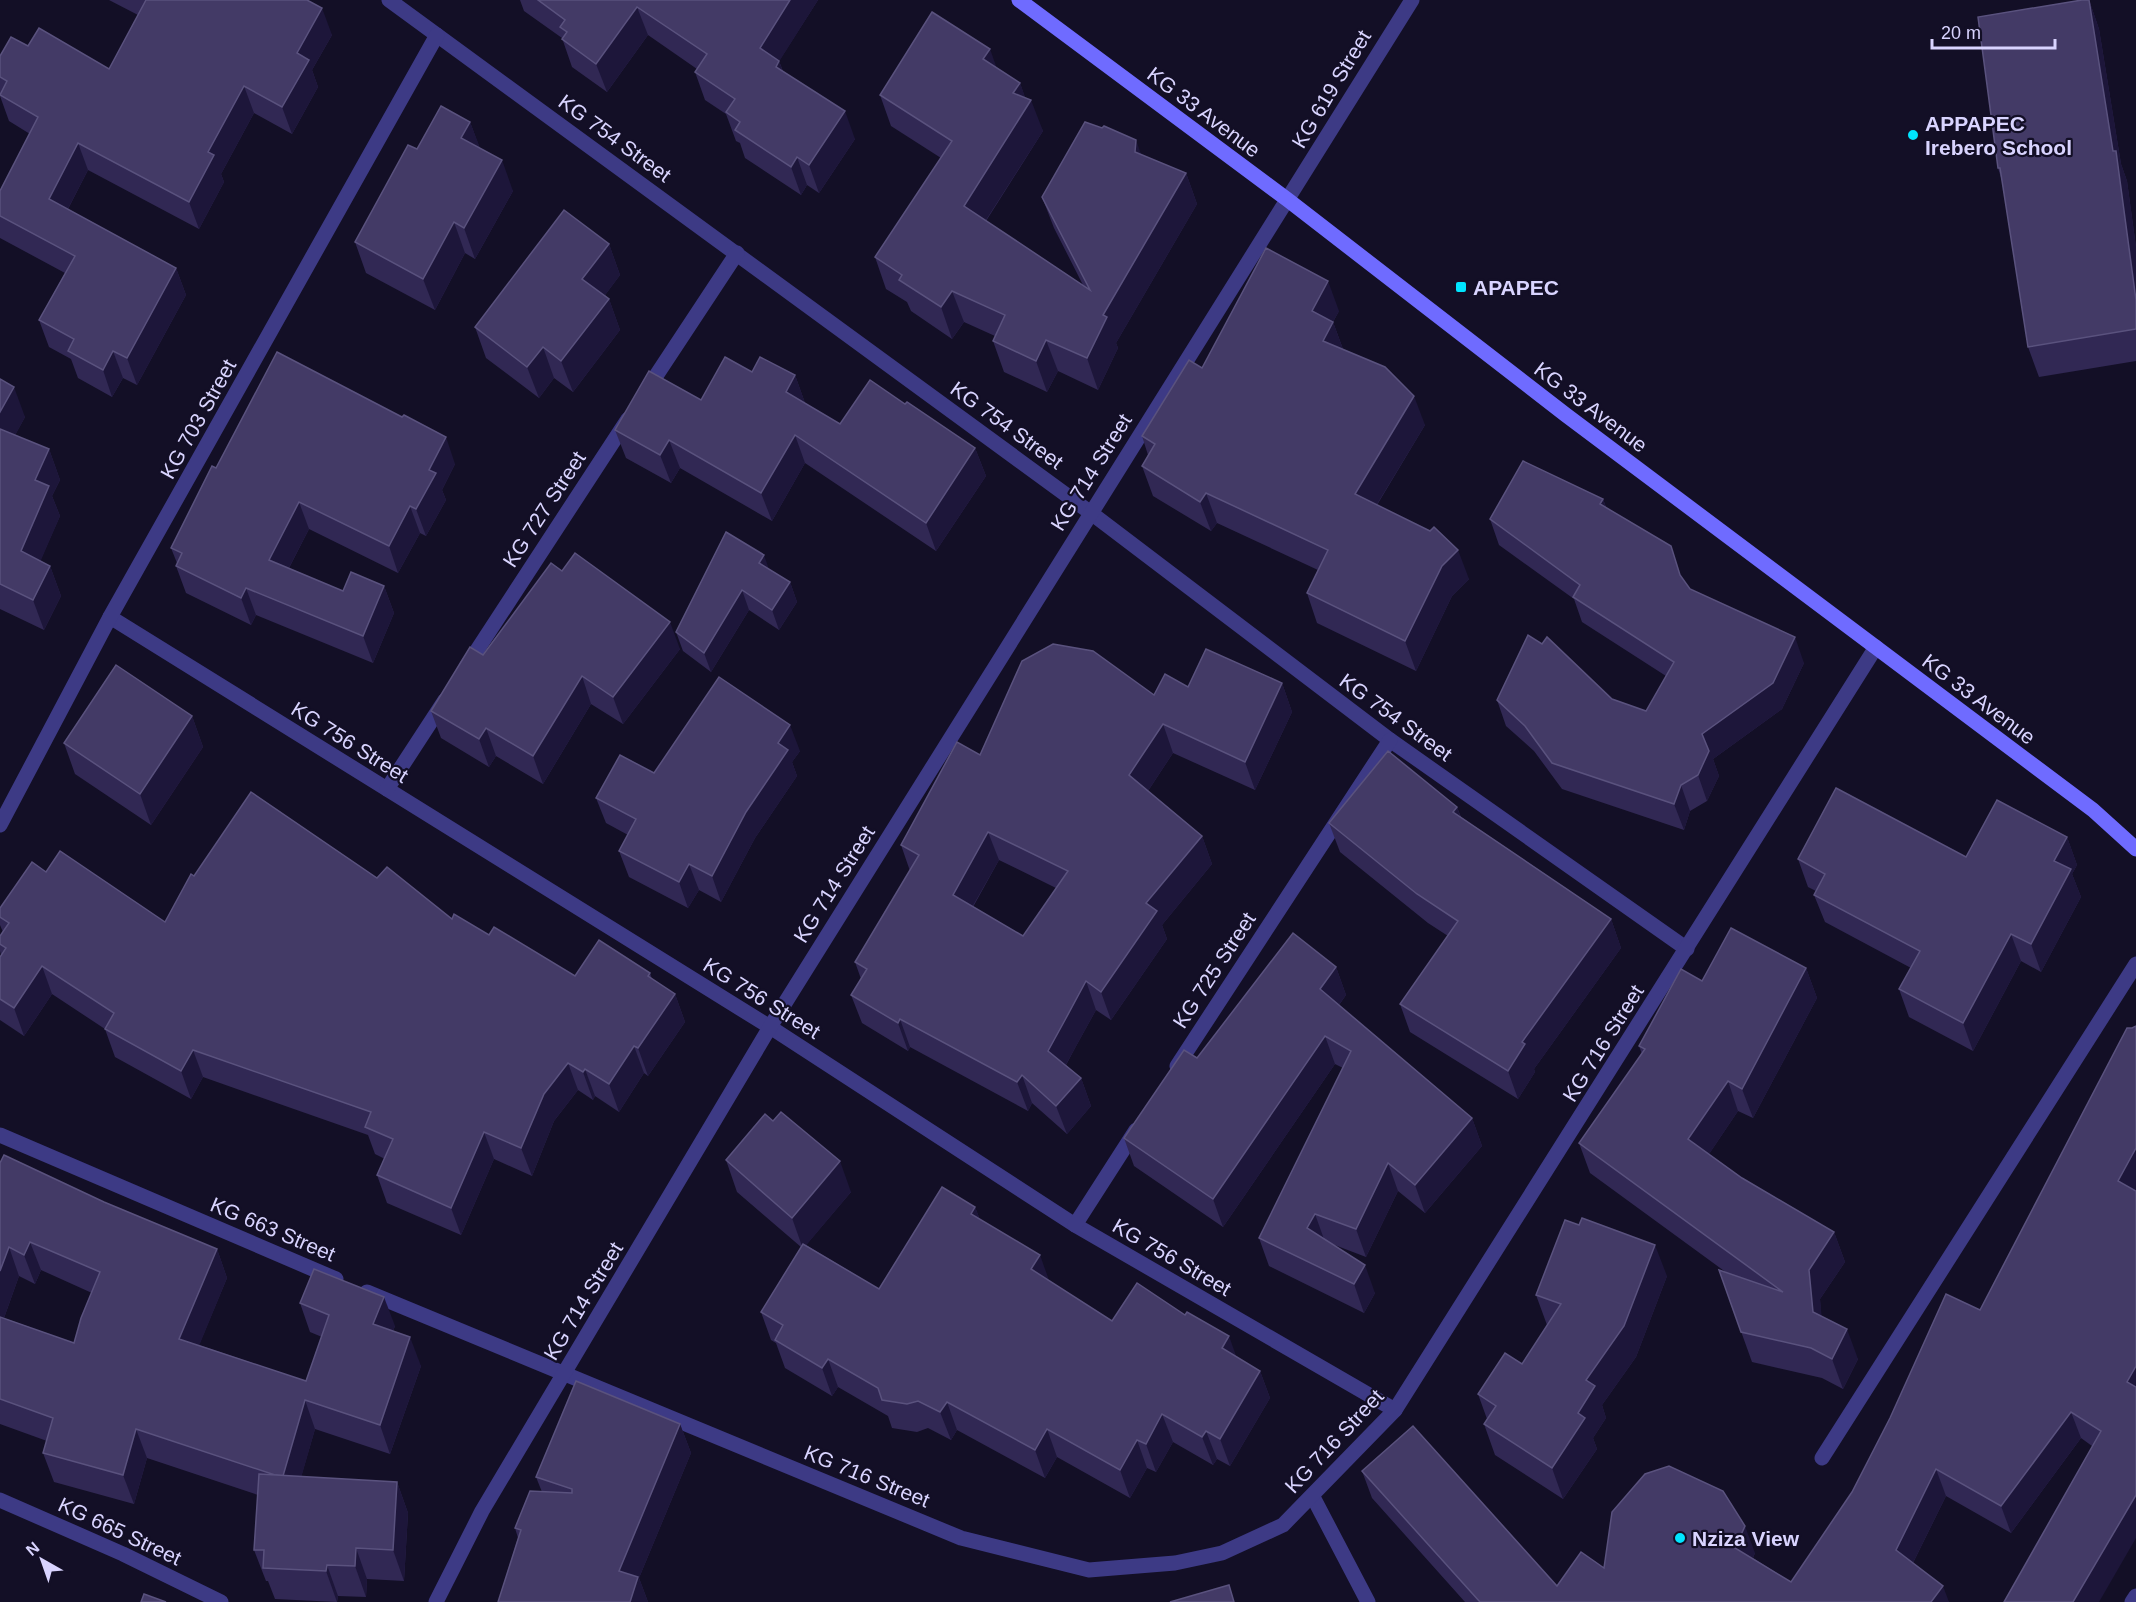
<svg xmlns="http://www.w3.org/2000/svg" width="2136" height="1602" viewBox="0 0 2136 1602" font-family="Helvetica,sans-serif">
<rect width="100%" height="100%" fill="#130f26"/>
<g fill="none" stroke-linecap="round" stroke-linejoin="round">
<path stroke="#3d3a85" stroke-width="15" d="M 1313,1497 L 1368,1602"/>
<g stroke="#3d3a85" stroke-width="15">
<path d="M 389,0 L 1091,513 L 1390,740 L 1687,949"/>
<path d="M 646,391 L 737,253"/>
<path d="M 110,617 L 770,1027 L 1075,1225 L 1395,1410"/>
<path d="M 466,667 L 628,419"/>
<path d="M 387,789 L 445,700"/>
<path d="M 0,825 L 110,617 L 437,35"/>
<path d="M 1177,1066 L 1390,740"/>
<path d="M 0,1135 L 336,1279"/>
<path d="M 1075,1225 L 1136,1130"/>
<path d="M 367,1292 L 961,1538 L 1089,1570 L 1175,1563 L 1222,1553 L 1283,1525 L 1395,1410 L 1876,647"/>
<path d="M 1822,1458 L 2136,964"/>
<path d="M 0,1500 L 123,1554 L 221,1602"/>
<path d="M 436,1602 L 482,1511 L 770,1027 L 1412,0"/>
<path d="M 2132,1602 L 2136,1596"/>
</g>
<path stroke="#6f6bff" stroke-width="15" d="M 1019,0 L 1288,200 L 1566,415 L 2093,810 L 2136,849"/>
</g>
<g fill="#312854" fill-rule="evenodd">
<path d="M 109,0 L 307,0 L 332,35 L 312,70 L 318,87 L 292,134 L 254,113 L 221,174 L 224,182 L 199,229 L 88,170 L 68,209 L 176,268 L 186,295 L 137,385 L 123,378 L 112,397 L 78,378 L 71,359 L 49,347 L 39,320 L 65,273 L 0,238 L 0,191 L 30,134 L 9,121 L 0,96 L 0,56 L 28,46 L 109,69 L 138,15 Z"/>
<path d="M 520,0 L 818,0 L 779,61 L 783,71 L 855,139 L 819,193 L 807,185 L 801,195 L 745,158 L 740,143 L 736,141 L 726,114 L 705,100 L 695,72 L 697,69 L 648,35 L 607,92 L 572,67 L 562,38 L 524,11 Z"/>
<path d="M 2089,0 L 2099,29 L 2121,164 L 2127,181 L 2136,247 L 2136,361 L 2039,377 L 2028,347 L 2002,181 L 1998,168 Z"/>
<path d="M 997,68 L 1020,83 L 1025,98 L 1043,131 L 986,221 L 1083,285 L 1054,228 L 1042,197 L 1141,155 L 1186,173 L 1197,204 L 1116,343 L 1118,348 L 1098,390 L 1058,371 L 1047,392 L 1004,372 L 993,341 L 995,336 L 964,322 L 952,339 L 911,311 L 907,302 L 886,289 L 875,257 L 941,158 L 891,126 L 880,95 Z"/>
<path d="M 470,122 L 480,149 L 513,191 L 475,259 L 465,253 L 435,310 L 366,273 L 355,242 L 417,149 Z"/>
<path d="M 609,244 L 620,275 L 605,295 L 609,299 L 620,330 L 573,392 L 554,378 L 539,398 L 486,358 L 475,327 Z"/>
<path d="M 1339,311 L 1333,322 L 1343,349 L 1425,425 L 1377,505 L 1469,579 L 1452,596 L 1416,671 L 1317,623 L 1307,593 L 1318,570 L 1217,523 L 1211,531 L 1153,496 L 1142,466 L 1148,455 L 1142,436 L 1202,368 Z"/>
<path d="M 752,372 L 795,375 L 805,403 L 840,424 L 905,404 L 975,448 L 986,476 L 936,551 L 805,463 L 772,521 L 680,468 L 671,483 L 626,458 L 615,430 L 701,400 Z"/>
<path d="M 0,379 L 25,417 L 15,435 L 49,449 L 60,480 L 52,496 L 60,516 L 40,561 L 50,566 L 61,596 L 44,630 L 0,609 Z"/>
<path d="M 455,464 L 442,490 L 446,500 L 426,536 L 420,533 L 398,573 L 309,529 L 289,568 L 343,591 L 384,586 L 394,613 L 373,663 L 256,615 L 251,625 L 186,593 L 176,566 L 177,563 L 171,548 L 216,468 Z"/>
<path d="M 1603,499 L 1606,507 L 1682,578 L 1690,589 L 1804,663 L 1782,709 L 1713,759 L 1719,776 L 1707,801 L 1690,811 L 1684,830 L 1562,789 L 1534,751 L 1506,726 L 1497,700 L 1612,699 L 1646,711 L 1666,676 L 1582,622 L 1574,599 L 1499,545 L 1490,519 Z"/>
<path d="M 769,569 L 790,582 L 797,602 L 779,630 L 749,610 L 711,672 L 683,651 L 676,632 Z"/>
<path d="M 562,571 L 680,649 L 623,724 L 591,704 L 543,784 L 496,756 L 489,767 L 441,738 L 431,711 Z"/>
<path d="M 1282,683 L 1292,712 L 1255,790 L 1173,753 L 1148,791 L 1202,836 L 1212,864 L 1162,925 L 1167,939 L 1111,1020 L 1096,1010 L 1075,1048 L 1066,1065 L 1081,1078 L 1091,1106 L 1067,1134 L 1032,1103 L 1028,1111 L 910,1047 L 908,1051 L 862,1023 L 851,995 L 861,979 L 855,962 L 910,871 L 901,845 L 980,755 L 1154,695 L 1188,687 ZM 999,860 L 1056,888 L 1023,936 L 973,907 Z"/>
<path d="M 192,716 L 203,747 L 151,825 L 75,774 L 64,743 Z"/>
<path d="M 800,751 L 792,762 L 797,776 L 755,838 L 721,902 L 699,890 L 688,908 L 629,877 L 619,851 L 628,835 L 606,823 L 596,798 L 654,773 Z"/>
<path d="M 1457,807 L 1461,817 L 1611,919 L 1621,948 L 1534,1069 L 1535,1072 L 1518,1099 L 1410,1032 L 1400,1004 L 1448,936 L 1428,923 L 1340,852 L 1329,823 Z"/>
<path d="M 2067,837 L 2077,865 L 2072,874 L 2081,897 L 2041,972 L 2021,961 L 1973,1051 L 1909,1017 L 1899,989 L 1911,968 L 1825,922 L 1814,895 L 1816,891 L 1808,887 L 1798,859 L 1966,857 Z"/>
<path d="M 46,872 L 165,922 L 194,876 L 377,878 L 452,919 L 489,935 L 575,976 L 650,973 L 652,979 L 675,994 L 685,1022 L 648,1076 L 644,1073 L 619,1112 L 595,1096 L 593,1100 L 578,1090 L 554,1121 L 532,1176 L 494,1159 L 461,1235 L 387,1203 L 377,1175 L 385,1159 L 375,1154 L 368,1135 L 203,1077 L 191,1099 L 115,1057 L 105,1029 L 52,994 L 24,1036 L 0,1020 L 0,957 L 1,955 L 0,951 L 0,936 L 3,932 L 0,925 L 0,908 Z"/>
<path d="M 1336,967 L 1346,995 L 1339,1005 L 1472,1118 L 1482,1146 L 1425,1213 L 1398,1191 L 1366,1257 L 1332,1244 L 1375,1293 L 1364,1313 L 1269,1266 L 1259,1238 L 1343,1068 L 1335,1064 L 1223,1227 L 1134,1166 L 1124,1138 L 1197,1058 Z"/>
<path d="M 1806,968 L 1817,998 L 1753,1118 L 1738,1111 L 1709,1154 L 1742,1178 L 1834,1232 L 1845,1262 L 1820,1299 L 1821,1316 L 1858,1359 L 1843,1389 L 1822,1378 L 1752,1362 L 1719,1270 L 1727,1273 L 1590,1173 L 1579,1143 L 1642,1054 L 1639,1046 L 1702,981 Z"/>
<path d="M 2127,1028 L 2136,1538 L 2092,1446 L 2081,1438 L 2011,1533 L 1946,1496 L 1913,1563 L 1949,1602 L 1465,1602 L 1372,1498 L 1362,1471 L 1557,1586 L 1604,1568 L 1755,1553 L 1753,1558 L 1791,1582 L 1980,1310 Z"/>
<path d="M 726,1160 L 851,1192 L 806,1245 L 879,1289 L 975,1207 L 980,1220 L 1049,1281 L 1112,1321 L 1236,1357 L 1260,1371 L 1270,1398 L 1230,1466 L 1217,1459 L 1213,1465 L 1173,1442 L 1156,1472 L 1147,1468 L 1130,1498 L 1057,1457 L 1045,1478 L 957,1430 L 951,1440 L 928,1428 L 917,1432 L 892,1428 L 888,1416 L 838,1387 L 832,1396 L 785,1368 L 776,1343 L 771,1340 L 761,1312 L 801,1247 L 737,1192 Z"/>
<path d="M 0,1163 L 104,1202 L 217,1249 L 227,1278 L 199,1345 L 306,1381 L 322,1337 L 310,1332 L 300,1303 L 395,1326 L 393,1331 L 421,1366 L 390,1454 L 315,1429 L 301,1477 L 397,1482 L 408,1513 L 404,1581 L 367,1579 L 366,1597 L 338,1596 L 337,1602 L 275,1599 L 268,1581 L 266,1581 L 254,1550 L 258,1495 L 147,1458 L 134,1504 L 54,1482 L 43,1453 L 47,1441 L 0,1424 ZM 41,1270 L 92,1293 L 74,1343 L 4,1318 L 19,1276 L 35,1284 Z"/>
<path d="M 1667,1276 L 1636,1357 L 1602,1405 L 1606,1418 L 1593,1438 L 1597,1449 L 1563,1499 L 1495,1455 L 1484,1424 L 1487,1419 L 1478,1394 L 1522,1364 L 1547,1325 L 1536,1295 Z"/>
<path d="M 680,1424 L 691,1453 L 639,1578 L 648,1602 L 498,1602 L 518,1538 L 515,1528 L 542,1492 L 536,1477 Z"/>
</g>
<g fill="#1d163a">
<path d="M 790,0 L 818,0 L 770,76 L 760,48 Z"/>
<path d="M 2089,0 L 2099,29 L 2121,164 L 2127,181 L 2136,247 L 2136,300 Z"/>
<path d="M 637,7 L 648,35 L 607,92 L 596,64 Z"/>
<path d="M 322,8 L 332,35 L 312,70 L 318,87 L 292,134 L 282,107 L 297,53 Z"/>
<path d="M 990,49 L 1001,80 L 983,59 Z"/>
<path d="M 779,61 L 790,90 L 776,67 Z"/>
<path d="M 1020,83 L 1028,105 L 1031,100 L 1043,131 L 975,237 L 964,206 L 1013,93 Z"/>
<path d="M 244,86 L 254,113 L 221,174 L 224,182 L 199,229 L 189,202 L 208,152 Z"/>
<path d="M 845,111 L 855,139 L 819,193 L 809,165 Z"/>
<path d="M 470,122 L 482,153 L 461,138 Z"/>
<path d="M 1136,140 L 1147,171 L 1135,152 Z"/>
<path d="M 78,143 L 88,170 L 59,226 L 49,199 Z"/>
<path d="M 797,157 L 807,185 L 801,195 L 791,167 Z"/>
<path d="M 502,160 L 513,191 L 475,259 L 464,228 Z"/>
<path d="M 1186,173 L 1197,204 L 1116,343 L 1118,348 L 1098,390 L 1087,358 L 1103,315 Z"/>
<path d="M 454,222 L 465,253 L 435,310 L 423,279 Z"/>
<path d="M 609,244 L 620,275 L 594,310 L 582,279 Z"/>
<path d="M 176,268 L 186,295 L 137,385 L 127,358 Z"/>
<path d="M 1328,281 L 1339,311 L 1323,340 L 1312,311 Z"/>
<path d="M 952,291 L 964,322 L 952,339 L 941,307 Z"/>
<path d="M 609,299 L 620,330 L 573,392 L 561,361 Z"/>
<path d="M 1333,322 L 1344,352 L 1323,341 Z"/>
<path d="M 1046,340 L 1058,371 L 1047,392 L 1036,361 Z"/>
<path d="M 543,347 L 554,378 L 539,398 L 527,367 Z"/>
<path d="M 113,351 L 123,378 L 112,397 L 103,370 Z"/>
<path d="M 795,375 L 805,403 L 786,392 Z"/>
<path d="M 14,387 L 25,417 L 4,456 L 0,446 L 0,412 Z"/>
<path d="M 1414,396 L 1425,425 L 1365,524 L 1355,494 Z"/>
<path d="M 795,435 L 805,463 L 772,521 L 761,493 Z"/>
<path d="M 446,437 L 455,464 L 442,490 L 446,500 L 426,536 L 416,509 L 429,470 Z"/>
<path d="M 669,440 L 680,468 L 671,483 L 660,455 Z"/>
<path d="M 975,448 L 986,476 L 936,551 L 926,523 Z"/>
<path d="M 49,449 L 60,480 L 52,496 L 60,516 L 32,581 L 21,551 L 35,480 Z"/>
<path d="M 1206,493 L 1217,523 L 1211,531 L 1200,502 Z"/>
<path d="M 1603,499 L 1612,525 L 1600,504 Z"/>
<path d="M 299,502 L 309,529 L 279,587 L 269,560 Z"/>
<path d="M 410,506 L 420,533 L 398,573 L 389,546 Z"/>
<path d="M 1458,550 L 1469,579 L 1452,596 L 1416,671 L 1405,641 L 1442,566 Z"/>
<path d="M 764,555 L 771,575 L 759,563 Z"/>
<path d="M 50,566 L 61,596 L 44,630 L 33,600 Z"/>
<path d="M 790,582 L 797,602 L 779,630 L 772,610 Z"/>
<path d="M 384,586 L 394,613 L 373,663 L 363,636 Z"/>
<path d="M 246,588 L 256,615 L 251,625 L 241,598 Z"/>
<path d="M 742,590 L 749,610 L 711,672 L 704,653 Z"/>
<path d="M 670,622 L 680,649 L 623,724 L 613,697 Z"/>
<path d="M 1795,637 L 1804,663 L 1782,709 L 1713,759 L 1719,776 L 1707,801 L 1698,775 L 1702,734 Z"/>
<path d="M 582,676 L 591,704 L 543,784 L 533,756 Z"/>
<path d="M 1282,683 L 1292,712 L 1255,790 L 1245,762 Z"/>
<path d="M 192,716 L 203,747 L 151,825 L 140,794 Z"/>
<path d="M 1163,724 L 1173,753 L 1140,803 L 1129,775 Z"/>
<path d="M 790,725 L 800,751 L 792,762 L 797,776 L 755,838 L 721,902 L 712,876 L 778,743 Z"/>
<path d="M 486,728 L 496,756 L 489,767 L 479,739 Z"/>
<path d="M 1681,785 L 1690,811 L 1684,830 L 1674,804 Z"/>
<path d="M 1457,807 L 1467,836 L 1453,812 Z"/>
<path d="M 988,832 L 999,860 L 963,923 L 953,895 Z"/>
<path d="M 1202,836 L 1212,864 L 1162,925 L 1167,939 L 1111,1020 L 1101,992 L 1146,903 Z"/>
<path d="M 2067,837 L 2077,865 L 2072,874 L 2081,897 L 2041,972 L 2031,944 L 2054,861 Z"/>
<path d="M 689,864 L 699,890 L 688,908 L 679,882 Z"/>
<path d="M 1611,919 L 1621,948 L 1534,1069 L 1535,1072 L 1518,1099 L 1508,1071 L 1522,1042 Z"/>
<path d="M 2011,934 L 2021,961 L 1973,1051 L 1963,1023 Z"/>
<path d="M 42,966 L 52,994 L 24,1036 L 14,1008 Z"/>
<path d="M 1336,967 L 1346,995 L 1330,1017 L 1320,989 Z"/>
<path d="M 1806,968 L 1817,998 L 1753,1118 L 1742,1089 Z"/>
<path d="M 1086,981 L 1096,1010 L 1058,1079 L 1048,1051 Z"/>
<path d="M 675,994 L 685,1022 L 648,1076 L 638,1048 Z"/>
<path d="M 900,1019 L 910,1047 L 908,1051 L 898,1023 Z"/>
<path d="M 1325,1036 L 1335,1064 L 1223,1227 L 1213,1199 Z"/>
<path d="M 634,1046 L 644,1073 L 619,1112 L 609,1084 Z"/>
<path d="M 193,1050 L 203,1077 L 191,1099 L 181,1071 Z"/>
<path d="M 568,1063 L 578,1090 L 554,1121 L 532,1176 L 521,1148 L 544,1094 Z"/>
<path d="M 585,1069 L 595,1096 L 593,1100 L 583,1072 Z"/>
<path d="M 1022,1075 L 1032,1103 L 1028,1111 L 1017,1082 Z"/>
<path d="M 1081,1078 L 1091,1106 L 1067,1134 L 1056,1106 Z"/>
<path d="M 1728,1081 L 1738,1111 L 1699,1169 L 1688,1139 Z"/>
<path d="M 1472,1118 L 1482,1146 L 1425,1213 L 1415,1185 Z"/>
<path d="M 484,1132 L 494,1159 L 461,1235 L 451,1208 Z"/>
<path d="M 2136,1148 L 2136,1192 L 2118,1181 Z"/>
<path d="M 840,1161 L 851,1192 L 803,1249 L 792,1218 Z"/>
<path d="M 1388,1163 L 1398,1191 L 1366,1257 L 1356,1229 Z"/>
<path d="M 975,1207 L 986,1235 L 971,1214 Z"/>
<path d="M 1315,1214 L 1325,1242 L 1307,1228 Z"/>
<path d="M 1834,1232 L 1845,1262 L 1820,1299 L 1824,1341 L 1813,1312 L 1809,1270 Z"/>
<path d="M 30,1242 L 41,1270 L 35,1284 L 24,1255 Z"/>
<path d="M 1655,1245 L 1667,1276 L 1636,1357 L 1602,1405 L 1606,1418 L 1593,1438 L 1597,1449 L 1563,1499 L 1552,1468 L 1578,1413 L 1586,1380 Z"/>
<path d="M 9,1247 L 19,1276 L 0,1329 L 0,1271 Z"/>
<path d="M 217,1249 L 227,1278 L 190,1368 L 179,1339 Z"/>
<path d="M 1040,1255 L 1050,1283 L 1031,1269 Z"/>
<path d="M 1365,1265 L 1375,1293 L 1364,1313 L 1354,1284 Z"/>
<path d="M 384,1297 L 395,1326 L 383,1353 L 373,1324 Z"/>
<path d="M 1847,1329 L 1858,1359 L 1843,1389 L 1832,1359 Z"/>
<path d="M 1229,1336 L 1239,1364 L 1222,1348 Z"/>
<path d="M 410,1337 L 421,1366 L 390,1454 L 380,1425 Z"/>
<path d="M 828,1359 L 838,1387 L 832,1396 L 822,1368 Z"/>
<path d="M 2136,1366 L 2136,1407 L 2127,1382 Z"/>
<path d="M 1260,1371 L 1270,1398 L 1230,1466 L 1220,1439 Z"/>
<path d="M 305,1400 L 315,1429 L 293,1506 L 282,1477 Z"/>
<path d="M 947,1402 L 957,1430 L 951,1440 L 940,1412 Z"/>
<path d="M 2071,1412 L 2081,1438 L 2011,1533 L 2001,1506 Z"/>
<path d="M 1162,1414 L 1173,1442 L 1156,1472 L 1146,1444 Z"/>
<path d="M 680,1424 L 691,1453 L 639,1578 L 648,1602 L 630,1602 L 619,1571 Z"/>
<path d="M 136,1429 L 147,1458 L 134,1504 L 123,1475 Z"/>
<path d="M 1047,1429 L 1057,1457 L 1045,1478 L 1035,1450 Z"/>
<path d="M 1206,1431 L 1217,1459 L 1213,1465 L 1202,1437 Z"/>
<path d="M 1137,1440 L 1147,1468 L 1130,1498 L 1120,1470 Z"/>
<path d="M 1936,1469 L 1946,1496 L 1906,1577 L 1896,1550 Z"/>
<path d="M 397,1482 L 408,1513 L 404,1581 L 393,1550 Z"/>
<path d="M 2136,1495 L 2136,1538 L 2099,1602 L 2073,1602 Z"/>
<path d="M 1745,1526 L 1755,1553 L 1745,1575 L 1735,1548 Z"/>
<path d="M 356,1548 L 367,1579 L 366,1597 L 355,1566 Z"/>
<path d="M 327,1565 L 338,1596 L 337,1602 L 326,1571 Z"/>
<path d="M 1943,1586 L 1949,1602 L 1931,1602 Z"/>
</g>
<g fill="#433a66" stroke="#5a527e" stroke-width="1.5" fill-rule="evenodd">
<path d="M 146,0 L 307,0 L 322,8 L 297,53 L 309,60 L 282,107 L 244,86 L 208,152 L 214,155 L 189,202 L 78,143 L 49,199 L 176,268 L 127,358 L 113,351 L 103,370 L 68,351 L 74,339 L 39,320 L 75,256 L 0,216 L 0,191 L 38,117 L 0,95 L 7,81 L 0,77 L 0,56 L 11,37 L 28,46 L 39,28 L 109,69 Z"/>
<path d="M 538,0 L 790,0 L 760,48 L 779,61 L 776,67 L 845,111 L 809,165 L 797,157 L 791,167 L 735,130 L 740,122 L 726,112 L 735,99 L 695,72 L 707,54 L 637,7 L 596,64 L 562,39 L 567,32 L 560,27 L 565,20 Z"/>
<path d="M 2082,0 L 2089,0 L 2113,151 L 2116,151 L 2136,300 L 2136,329 L 2028,347 L 2000,168 L 1998,168 L 1978,17 Z"/>
<path d="M 932,12 L 990,49 L 983,59 L 1020,83 L 1013,93 L 1031,100 L 964,206 L 1090,290 L 1042,197 L 1085,122 L 1102,128 L 1104,126 L 1136,140 L 1135,152 L 1186,173 L 1103,315 L 1107,317 L 1087,358 L 1046,340 L 1036,361 L 993,341 L 1005,315 L 952,291 L 941,307 L 899,280 L 902,275 L 875,257 L 952,141 L 880,95 Z"/>
<path d="M 441,106 L 470,122 L 461,138 L 502,160 L 464,228 L 454,222 L 423,279 L 355,242 L 408,145 L 417,149 Z"/>
<path d="M 564,210 L 609,244 L 582,279 L 609,299 L 561,361 L 543,347 L 527,367 L 475,327 Z"/>
<path d="M 1266,248 L 1328,281 L 1312,311 L 1333,322 L 1323,341 L 1385,367 L 1414,396 L 1355,494 L 1430,531 L 1434,527 L 1458,550 L 1442,566 L 1405,641 L 1307,593 L 1328,550 L 1206,493 L 1200,502 L 1142,466 L 1155,444 L 1142,436 L 1189,360 L 1202,368 Z"/>
<path d="M 277,352 L 402,417 L 404,415 L 446,437 L 429,470 L 436,473 L 416,509 L 410,506 L 389,546 L 299,502 L 269,560 L 343,591 L 351,572 L 384,586 L 363,636 L 246,588 L 241,598 L 176,566 L 182,553 L 171,548 L 212,466 L 216,468 Z"/>
<path d="M 725,357 L 752,372 L 760,357 L 795,375 L 786,392 L 840,424 L 870,380 L 905,404 L 907,402 L 975,448 L 926,523 L 795,435 L 761,493 L 669,440 L 660,455 L 615,430 L 649,371 L 701,400 Z"/>
<path d="M 0,379 L 14,387 L 0,412 Z"/>
<path d="M 0,429 L 49,449 L 35,480 L 49,486 L 21,551 L 50,566 L 33,600 L 0,584 Z"/>
<path d="M 1523,461 L 1603,499 L 1600,504 L 1671,546 L 1680,575 L 1690,589 L 1795,637 L 1773,683 L 1702,734 L 1709,751 L 1698,775 L 1681,785 L 1674,804 L 1552,763 L 1525,726 L 1497,700 L 1528,635 L 1542,644 L 1547,637 L 1612,699 L 1646,711 L 1674,662 L 1573,597 L 1580,585 L 1490,519 Z"/>
<path d="M 726,532 L 764,555 L 759,563 L 790,582 L 772,610 L 742,590 L 704,653 L 676,632 Z"/>
<path d="M 575,553 L 670,622 L 613,697 L 582,676 L 533,756 L 486,728 L 479,739 L 431,711 L 470,647 L 483,655 L 551,563 L 562,571 Z"/>
<path d="M 1053,644 L 1093,651 L 1154,695 L 1165,674 L 1188,687 L 1206,649 L 1282,683 L 1245,762 L 1163,724 L 1129,775 L 1202,836 L 1146,903 L 1157,911 L 1101,992 L 1086,981 L 1065,1020 L 1048,1051 L 1081,1078 L 1056,1106 L 1022,1075 L 1017,1082 L 900,1019 L 898,1023 L 851,995 L 867,969 L 855,962 L 919,855 L 901,845 L 957,742 L 980,755 L 1022,661 ZM 988,832 L 1068,871 L 1023,936 L 953,895 Z"/>
<path d="M 116,665 L 192,716 L 140,794 L 64,743 Z"/>
<path d="M 719,677 L 790,725 L 778,743 L 788,750 L 746,812 L 712,876 L 689,864 L 679,882 L 619,851 L 636,819 L 596,798 L 620,755 L 654,773 Z"/>
<path d="M 1388,751 L 1457,807 L 1453,812 L 1611,919 L 1522,1042 L 1525,1044 L 1508,1071 L 1400,1004 L 1458,921 L 1417,894 L 1329,823 Z"/>
<path d="M 1836,788 L 1966,857 L 1997,800 L 2067,837 L 2054,861 L 2071,869 L 2031,944 L 2011,934 L 1963,1023 L 1899,989 L 1920,951 L 1814,895 L 1825,874 L 1798,859 Z"/>
<path d="M 251,792 L 377,878 L 387,867 L 452,919 L 454,914 L 489,935 L 494,927 L 575,976 L 599,940 L 650,973 L 648,976 L 675,994 L 638,1048 L 634,1046 L 609,1084 L 585,1069 L 583,1072 L 568,1063 L 544,1094 L 521,1148 L 484,1132 L 451,1208 L 377,1175 L 393,1139 L 365,1127 L 371,1112 L 193,1050 L 181,1071 L 105,1029 L 114,1013 L 42,966 L 14,1008 L 0,999 L 0,957 L 6,948 L 0,944 L 0,936 L 9,923 L 0,917 L 0,908 L 32,862 L 46,872 L 60,851 L 165,922 L 191,874 L 194,876 Z"/>
<path d="M 1731,928 L 1806,968 L 1742,1089 L 1728,1081 L 1688,1139 L 1742,1178 L 1834,1232 L 1809,1270 L 1813,1312 L 1847,1329 L 1832,1359 L 1811,1348 L 1741,1332 L 1719,1270 L 1783,1292 L 1579,1143 L 1645,1049 L 1639,1046 L 1681,969 L 1702,981 Z"/>
<path d="M 1293,933 L 1336,967 L 1320,989 L 1472,1118 L 1415,1185 L 1388,1163 L 1356,1229 L 1315,1214 L 1307,1228 L 1365,1265 L 1354,1284 L 1259,1238 L 1351,1051 L 1325,1036 L 1213,1199 L 1124,1138 L 1184,1050 L 1197,1058 Z"/>
<path d="M 2136,1026 L 2136,1148 L 2118,1181 L 2136,1191 L 2136,1366 L 2127,1382 L 2136,1387 L 2136,1495 L 2073,1602 L 2004,1602 L 2101,1431 L 2071,1412 L 2001,1506 L 1936,1469 L 1896,1550 L 1943,1586 L 1931,1602 L 1480,1602 L 1362,1471 L 1413,1426 L 1557,1586 L 1581,1552 L 1604,1568 L 1612,1512 L 1645,1474 L 1669,1466 L 1723,1491 L 1745,1526 L 1735,1548 L 1791,1582 L 1852,1492 L 1890,1418 L 1946,1294 L 1980,1310 L 2127,1028 L 2132,1028 Z"/>
<path d="M 781,1112 L 840,1161 L 792,1218 L 726,1160 L 765,1114 L 773,1121 Z"/>
<path d="M 4,1155 L 104,1202 L 217,1249 L 179,1339 L 306,1381 L 329,1315 L 300,1303 L 314,1269 L 384,1297 L 373,1324 L 410,1337 L 380,1425 L 305,1400 L 283,1476 L 275,1475 L 136,1429 L 123,1475 L 43,1453 L 53,1418 L 0,1399 L 0,1317 L 74,1343 L 81,1318 L 100,1272 L 30,1242 L 24,1255 L 9,1247 L 0,1271 L 0,1163 Z"/>
<path d="M 942,1187 L 975,1207 L 971,1214 L 1040,1255 L 1031,1269 L 1112,1321 L 1137,1283 L 1185,1315 L 1187,1312 L 1229,1336 L 1222,1348 L 1260,1371 L 1220,1439 L 1206,1431 L 1202,1437 L 1162,1414 L 1146,1444 L 1137,1440 L 1120,1470 L 1047,1429 L 1035,1450 L 947,1402 L 940,1412 L 918,1401 L 907,1404 L 882,1400 L 878,1388 L 828,1359 L 822,1368 L 775,1340 L 783,1325 L 761,1312 L 803,1244 L 879,1289 Z"/>
<path d="M 1582,1218 L 1655,1245 L 1624,1326 L 1586,1380 L 1595,1386 L 1578,1413 L 1585,1418 L 1552,1468 L 1484,1424 L 1496,1406 L 1478,1394 L 1505,1353 L 1522,1364 L 1561,1304 L 1536,1295 L 1565,1220 L 1579,1225 Z"/>
<path d="M 576,1381 L 680,1424 L 619,1571 L 638,1577 L 630,1602 L 498,1602 L 521,1530 L 515,1528 L 530,1491 L 572,1493 L 572,1489 L 536,1477 Z"/>
<path d="M 259,1474 L 397,1482 L 393,1550 L 356,1548 L 355,1566 L 327,1565 L 326,1571 L 263,1568 L 264,1550 L 254,1550 Z"/>
<path d="M 1229,1585 L 1234,1602 L 1170,1602 Z"/>
<path d="M 144,1594 L 166,1602 L 141,1602 Z"/>
</g>
<g fill="#00e5ff" stroke="#130f26" stroke-width="2">
<circle cx="1913" cy="135" r="6"/>
<rect x="1455" y="281" width="12" height="12" rx="3"/>
<circle cx="1680" cy="1538" r="6"/>
</g>
<g text-anchor="middle" dominant-baseline="central" stroke-width="4.5" stroke-linejoin="round" paint-order="stroke">
<g font-size="21" fill="#d9d4ff" stroke="#130f26">
<text transform="translate(1331 89) rotate(-59)">KG 619 Street</text>
<text transform="translate(1204 112) rotate(37)">KG 33 Avenue</text>
<text transform="translate(615 138) rotate(36)">KG 754 Street</text>
<text transform="translate(1591 407) rotate(37)">KG 33 Avenue</text>
<text transform="translate(198 419) rotate(-61)">KG 703 Street</text>
<text transform="translate(1007 425) rotate(36)">KG 754 Street</text>
<text transform="translate(1091 472) rotate(-58)">KG 714 Street</text>
<text transform="translate(544 509) rotate(-57)">KG 727 Street</text>
<text transform="translate(1979 699) rotate(37)">KG 33 Avenue</text>
<text transform="translate(1396 717) rotate(36)">KG 754 Street</text>
<text transform="translate(350 742) rotate(32)">KG 756 Street</text>
<text transform="translate(834 884) rotate(-58)">KG 714 Street</text>
<text transform="translate(1214 970) rotate(-57)">KG 725 Street</text>
<text transform="translate(762 998) rotate(32)">KG 756 Street</text>
<text transform="translate(1603 1043) rotate(-58)">KG 716 Street</text>
<text transform="translate(273 1229) rotate(23)">KG 663 Street</text>
<text transform="translate(1172 1257) rotate(30)">KG 756 Street</text>
<text transform="translate(583 1301) rotate(-59)">KG 714 Street</text>
<text transform="translate(1334 1441) rotate(-47)">KG 716 Street</text>
<text transform="translate(867 1476) rotate(22)">KG 716 Street</text>
<text transform="translate(120 1531) rotate(25)">KG 665 Street</text>
</g>
<g font-size="21" font-weight="bold" fill="#d9d4ff" stroke="#130f26" text-anchor="start">
<text x="1925" y="123">APPAPEC<tspan x="1925" dy="24">Irebero School</tspan></text>
<text x="1473" y="287">APAPEC</text>
<text x="1692" y="1538">Nziza View</text>
</g>
</g>
<g transform="translate(42 1560) rotate(320)" stroke="#130f26" stroke-width="4.5" paint-order="stroke">
<path d="M0-4.5L10 22L0 15L-10 22Z" fill="#d9d4ff"/>
<text y="-9" font-size="16" font-weight="bold" text-anchor="middle" fill="#d9d4ff">N</text>
</g>
<path d="M1932 39v9h123v-9" fill="none" stroke="#d9d4ff" stroke-width="3"/>
<text x="1941" y="39" font-size="18" fill="#d9d4ff" stroke="#130f26" stroke-width="4.5" paint-order="stroke">20 m</text>
</svg>
